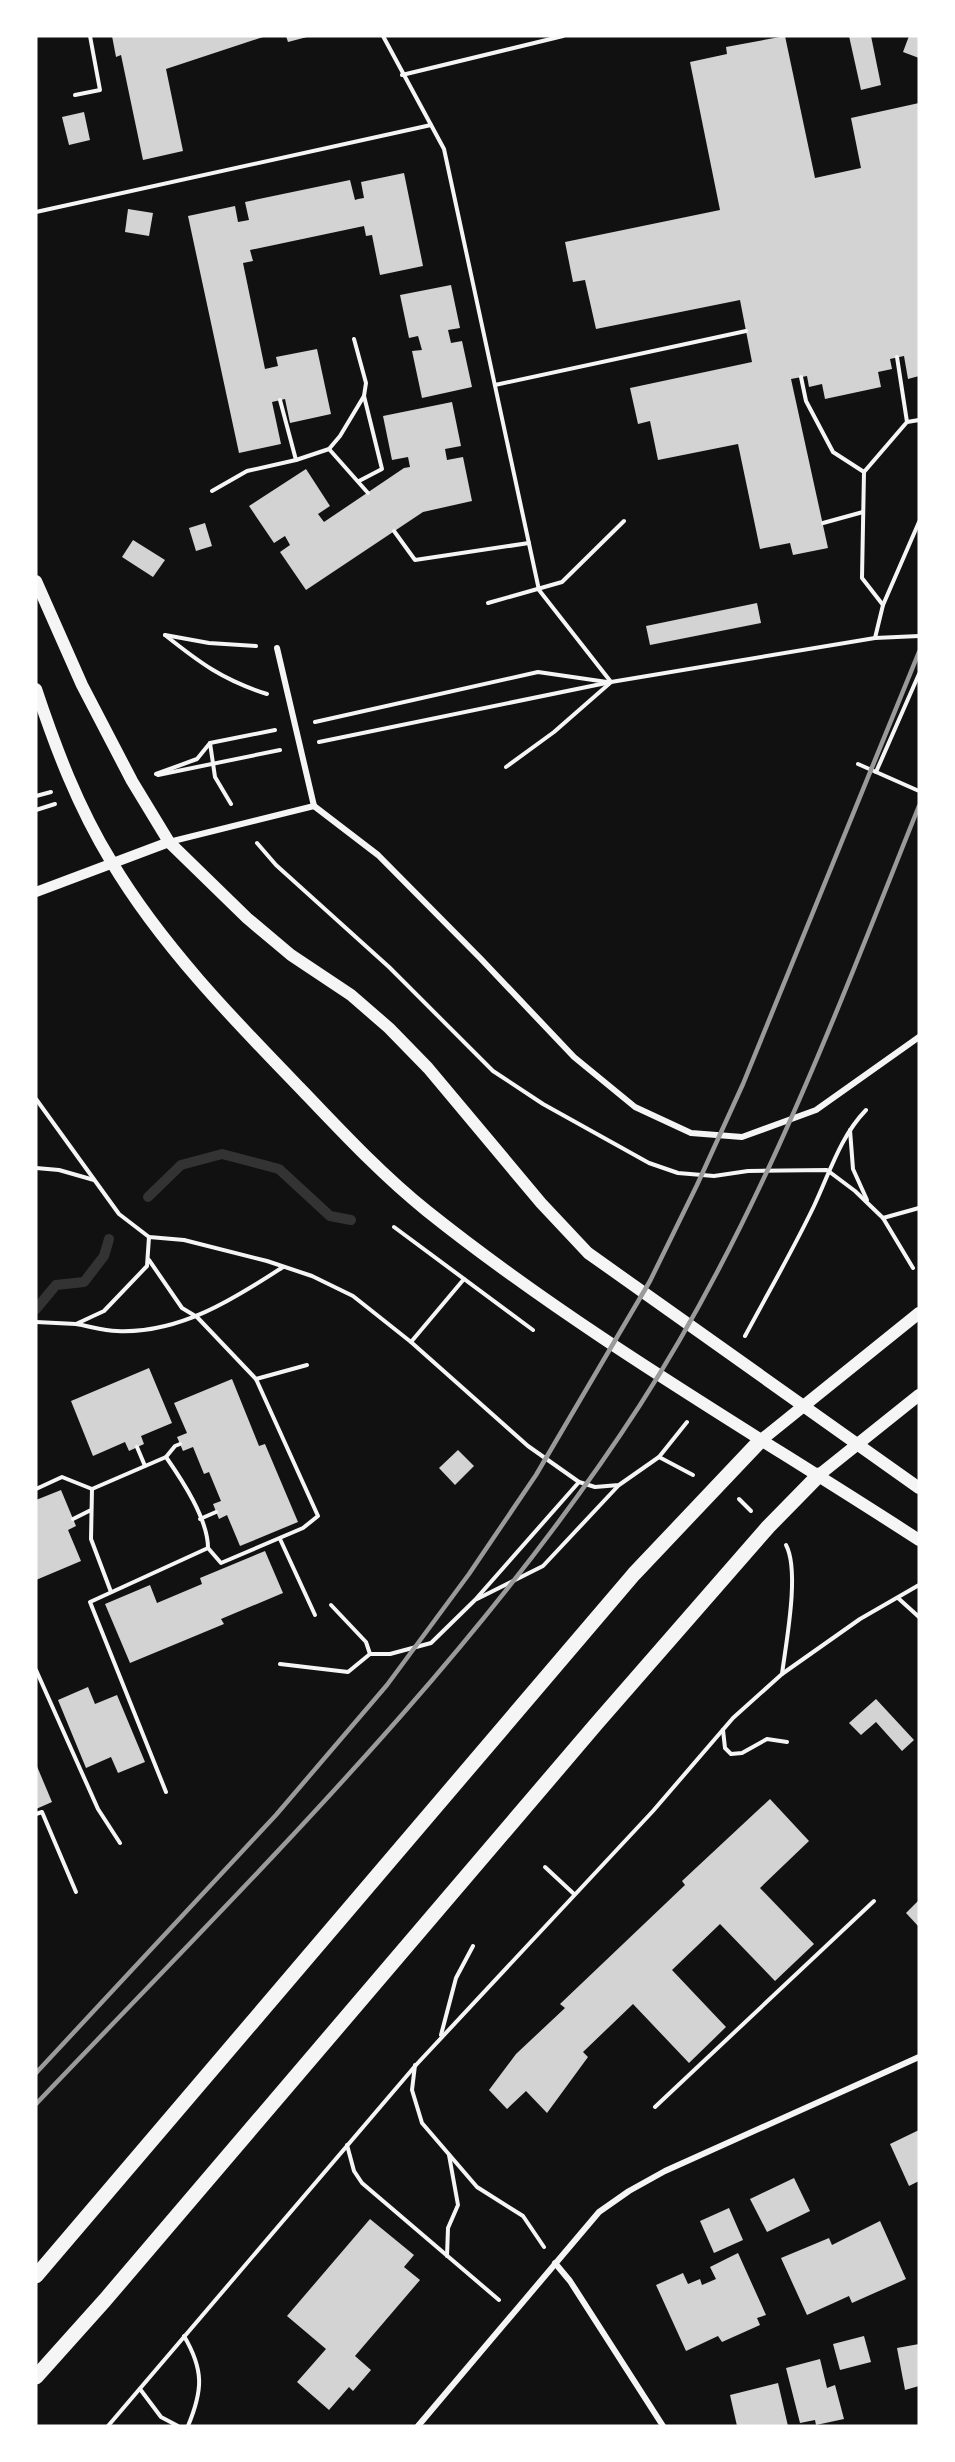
<svg xmlns="http://www.w3.org/2000/svg" width="955" height="2462" viewBox="0 0 955 2462" font-family="'Asap Condensed',sans-serif">
<rect width="100%" height="100%" fill="#111"/>
<g fill="none" stroke-linecap="round" stroke-linejoin="round">
<g stroke="#333" stroke-width="10">
<path d="M 148,1197 L 181,1165 L 222,1154 L 279,1169 L 330,1216 L 351,1220"/>
<path d="M 36,1309 L 56,1285 L 84,1282 L 104,1256 L 109,1239"/>
</g>
</g>
<g fill="#d3d3d3">
<path d="M 112,36 L 266,36 L 166,69 L 183,151 L 143,160 L 121,55 L 116,57 Z"/>
<path d="M 286,36 L 307,36 L 307,37 L 288,42 Z"/>
<path d="M 785,36 L 815,178 L 861,168 L 851,118 L 919,103 L 919,376 L 908,379 L 904,356 L 890,359 L 892,369 L 878,372 L 881,387 L 825,399 L 822,384 L 809,387 L 807,376 L 791,379 L 828,548 L 793,555 L 790,543 L 760,549 L 738,444 L 658,460 L 650,421 L 638,424 L 630,388 L 752,362 L 740,300 L 596,329 L 585,280 L 573,282 L 565,242 L 720,210 L 690,62 L 727,54 L 726,47 Z"/>
<path d="M 849,36 L 871,36 L 881,85 L 861,90 Z"/>
<path d="M 909,36 L 919,36 L 919,58 L 903,52 Z"/>
<path d="M 84,112 L 90,140 L 69,145 L 62,117 Z"/>
<path d="M 404,173 L 423,266 L 380,275 L 372,235 L 366,236 L 364,226 L 250,250 L 253,261 L 243,263 L 265,369 L 278,366 L 276,357 L 317,349 L 331,414 L 290,423 L 285,399 L 272,402 L 281,444 L 239,453 L 188,216 L 235,206 L 238,222 L 249,220 L 245,202 L 350,180 L 355,200 L 358,199 L 364,198 L 361,182 Z"/>
<path d="M 128,209 L 153,213 L 149,236 L 125,232 Z"/>
<path d="M 451,285 L 460,328 L 448,330 L 451,343 L 462,341 L 472,387 L 422,398 L 412,351 L 422,350 L 418,336 L 409,338 L 400,295 Z"/>
<path d="M 452,402 L 461,446 L 445,449 L 447,460 L 463,457 L 472,501 L 423,512 L 306,590 L 280,552 L 290,545 L 285,536 L 274,543 L 249,506 L 306,469 L 330,506 L 318,514 L 324,522 L 404,468 L 410,467 L 408,457 L 392,460 L 383,416 Z"/>
<path d="M 205,523 L 212,546 L 196,551 L 189,528 Z"/>
<path d="M 133,540 L 165,560 L 153,577 L 122,557 Z"/>
<path d="M 757,603 L 761,623 L 650,645 L 646,626 Z"/>
<path d="M 149,1368 L 172,1423 L 141,1436 L 144,1444 L 129,1451 L 125,1442 L 93,1456 L 71,1401 Z"/>
<path d="M 232,1379 L 259,1446 L 265,1444 L 298,1522 L 240,1546 L 227,1515 L 219,1519 L 213,1504 L 221,1501 L 209,1472 L 204,1474 L 193,1447 L 183,1451 L 177,1437 L 187,1433 L 174,1403 Z"/>
<path d="M 458,1450 L 474,1466 L 455,1485 L 439,1468 Z"/>
<path d="M 61,1490 L 76,1526 L 68,1530 L 81,1561 L 36,1580 L 36,1500 Z"/>
<path d="M 265,1551 L 283,1593 L 221,1619 L 224,1624 L 130,1663 L 105,1604 L 150,1585 L 157,1603 L 202,1584 L 200,1578 Z"/>
<path d="M 88,1687 L 95,1704 L 117,1695 L 145,1762 L 118,1773 L 111,1757 L 86,1768 L 58,1700 Z"/>
<path d="M 876,1699 L 914,1740 L 902,1751 L 876,1722 L 861,1735 L 849,1723 Z"/>
<path d="M 36,1764 L 52,1802 L 36,1809 Z"/>
<path d="M 770,1799 L 809,1841 L 760,1888 L 814,1944 L 775,1981 L 720,1924 L 672,1970 L 726,2027 L 689,2063 L 633,2004 L 583,2052 L 588,2057 L 547,2113 L 526,2091 L 507,2109 L 489,2090 L 516,2054 L 565,2008 L 560,2004 L 685,1885 L 682,1881 Z"/>
<path d="M 919,1900 L 919,1927 L 906,1913 Z"/>
<path d="M 919,2130 L 919,2181 L 909,2186 L 890,2144 Z"/>
<path d="M 794,2178 L 810,2211 L 767,2232 L 750,2199 Z"/>
<path d="M 729,2208 L 743,2240 L 714,2253 L 700,2221 Z"/>
<path d="M 370,2219 L 414,2255 L 404,2267 L 420,2280 L 355,2356 L 371,2370 L 353,2391 L 349,2387 L 329,2410 L 297,2382 L 326,2349 L 287,2316 Z"/>
<path d="M 880,2221 L 906,2279 L 852,2303 L 849,2296 L 807,2315 L 781,2258 L 829,2238 L 832,2245 Z"/>
<path d="M 738,2253 L 766,2315 L 757,2318 L 760,2325 L 722,2342 L 718,2336 L 686,2351 L 656,2285 L 683,2273 L 688,2284 L 700,2279 L 702,2285 L 716,2279 L 710,2267 Z"/>
<path d="M 864,2336 L 871,2362 L 840,2370 L 833,2344 Z"/>
<path d="M 919,2344 L 919,2386 L 905,2390 L 897,2348 Z"/>
<path d="M 820,2359 L 827,2388 L 835,2385 L 844,2419 L 816,2425 L 815,2420 L 800,2423 L 786,2368 Z"/>
<path d="M 778,2383 L 788,2426 L 737,2426 L 730,2395 Z"/>
</g>
<g fill="none" stroke-linecap="round" stroke-linejoin="round">
<g stroke="#f5f5f5" stroke-width="4">
<path d="M 383,36 L 444,149 L 539,590 L 611,682"/>
<path d="M 402,75 L 563,36"/>
<path d="M 75,95 L 100,90 L 90,36"/>
<path d="M 36,212 L 431,125"/>
<path d="M 801,377 L 806,401 L 833,452 L 864,472"/>
<path d="M 495,385 L 746,331"/>
<path d="M 280,400 L 296,460"/>
<path d="M 907,422 L 919,420"/>
<path d="M 329,449 L 368,493"/>
<path d="M 359,481 L 382,469 L 364,396"/>
<path d="M 212,491 L 247,471 L 296,460 L 329,449 L 340,436 L 364,396 L 366,383 L 354,339"/>
<path d="M 823,523 L 863,512"/>
<path d="M 394,531 L 415,560 L 529,543"/>
<path d="M 488,603 L 562,582 L 624,521"/>
<path d="M 883,605 L 862,578 L 864,472 L 907,422 L 897,357"/>
<path d="M 165,635 C 200,663 223,680 267,694"/>
<path d="M 165,635 L 209,643 L 256,646"/>
<path d="M 875,638 L 883,605 L 919,522"/>
<path d="M 315,722 L 538,672 L 607,682"/>
<path d="M 319,742 L 611,682 L 875,638 L 919,636"/>
<path d="M 210,743 L 215,777 L 231,804"/>
<path d="M 858,764 L 919,791"/>
<path d="M 506,767 L 554,732 L 610,683"/>
<path d="M 876,772 L 919,674"/>
<path d="M 156,774 L 197,759 L 210,743 L 275,730"/>
<path d="M 158,775 L 280,750"/>
<path d="M 36,796 L 51,792"/>
<path d="M 36,810 L 55,804"/>
<path d="M 257,843 L 276,865 L 389,967 L 493,1071 L 543,1104 L 649,1163 L 678,1173 L 714,1176 L 748,1171 L 827,1170 L 855,1191 L 883,1218 L 913,1268"/>
<path d="M 36,1099 L 119,1214 L 149,1237 L 184,1240 L 267,1261 L 312,1276 L 353,1296 L 411,1342 L 528,1446 L 579,1482 L 595,1487 L 619,1485 L 659,1457 L 687,1422"/>
<path d="M 850,1130 L 853,1169 L 867,1200"/>
<path d="M 36,1168 L 59,1170 L 94,1180"/>
<path d="M 883,1218 L 919,1208"/>
<path d="M 394,1227 L 533,1330"/>
<path d="M 149,1260 L 182,1308 L 197,1317 L 256,1379 L 307,1365"/>
<path d="M 36,1322 L 76,1324 L 104,1311 L 147,1266 L 149,1237"/>
<path d="M 76,1324 C 89,1326 104,1331 117,1331 C 179,1334 234,1299 283,1267"/>
<path d="M 745,1336 C 768,1293 793,1250 814,1206 C 830,1172 840,1137 866,1110"/>
<path d="M 411,1342 L 464,1279"/>
<path d="M 137,1447 L 145,1466"/>
<path d="M 166,1457 L 175,1446 L 180,1444"/>
<path d="M 659,1457 L 693,1475"/>
<path d="M 36,1489 L 62,1477 L 92,1489 L 166,1457 C 182,1480 208,1519 208,1548 L 90,1602 L 166,1792"/>
<path d="M 92,1489 L 91,1539 L 111,1592"/>
<path d="M 739,1499 L 751,1511"/>
<path d="M 73,1519 L 91,1510"/>
<path d="M 200,1519 L 216,1512"/>
<path d="M 280,1539 L 315,1615"/>
<path d="M 208,1548 L 221,1563 L 303,1528 L 318,1516 L 256,1379"/>
<path d="M 898,1598 L 919,1617"/>
<path d="M 477,1599 L 543,1566 L 618,1486"/>
<path d="M 331,1605 L 366,1642 L 370,1654"/>
<path d="M 280,1664 L 348,1672 L 370,1654 L 390,1654 L 431,1643 L 475,1600 L 579,1482"/>
<path d="M 36,1670 L 98,1809 L 120,1843"/>
<path d="M 782,1674 C 786,1643 800,1571 786,1545"/>
<path d="M 723,1730 L 725,1748 L 731,1754 L 742,1753 L 767,1739 L 787,1742"/>
<path d="M 36,1814 L 42,1812 L 76,1892"/>
<path d="M 545,1867 L 574,1894"/>
<path d="M 441,2035 L 456,1978 L 473,1946"/>
<path d="M 415,2065 L 412,2090 L 422,2123 L 477,2187 L 523,2216 L 544,2247"/>
<path d="M 655,2107 L 874,1901"/>
<path d="M 347,2145 L 354,2171 L 362,2183 L 499,2300"/>
<path d="M 447,2256 L 448,2228 L 458,2205 L 449,2155"/>
<path d="M 184,2336 C 204,2370 203,2390 188,2426"/>
<path d="M 140,2389 L 161,2417 L 178,2426"/>
<path d="M 108,2426 L 416,2065 L 653,1811 L 733,1718 L 782,1674 L 860,1619 L 919,1585"/>
</g>
<g stroke="#f5f5f5" stroke-width="6">
<path d="M 277,648 L 314,806"/>
<path d="M 314,806 L 378,855 L 481,959 L 574,1057 L 635,1107 L 691,1133 L 742,1137 L 816,1110 L 919,1037"/>
<path d="M 169,842 L 314,806"/>
<path d="M 555,2263 L 570,2281 L 663,2426"/>
<path d="M 418,2426 L 599,2212 L 629,2191 L 665,2171 L 919,2057"/>
</g>
<path stroke="#f5f5f5" stroke-width="10" d="M 36,892 L 169,842"/>
<g stroke="#f5f5f5" stroke-width="12">
<path d="M 36,581 L 82,685 L 132,781 L 169,842 L 247,918 L 291,955 L 351,995 L 389,1028 L 428,1068 L 541,1203 L 588,1253 L 919,1488"/>
<path d="M 36,689 C 56,749 78,807 111,861 C 161,945 233,1019 300,1088 C 340,1130 382,1175 427,1211 C 581,1334 754,1433 919,1540"/>
<path d="M 760,1441 L 919,1313"/>
<path d="M 819,1475 L 919,1395"/>
</g>
<g stroke="#f5f5f5" stroke-width="15">
<path d="M 36,2276 L 634,1574 L 760,1441"/>
<path d="M 36,2377 L 105,2300 L 597,1723 L 768,1527 L 819,1475"/>
</g>
<g stroke="#9a9a9a" stroke-width="4.5">
<path d="M 36,2073 L 276,1815 L 387,1685 L 469,1574 L 536,1475 L 650,1281 L 697,1185 L 743,1084 L 919,652"/>
<path d="M 36,2104 C 246,1883 474,1662 640,1405 C 760,1219 837,1010 919,806"/>
</g>
</g>
<rect width="955" height="2462" fill="none" stroke="#ffffff" stroke-width="75"/>
</svg>
